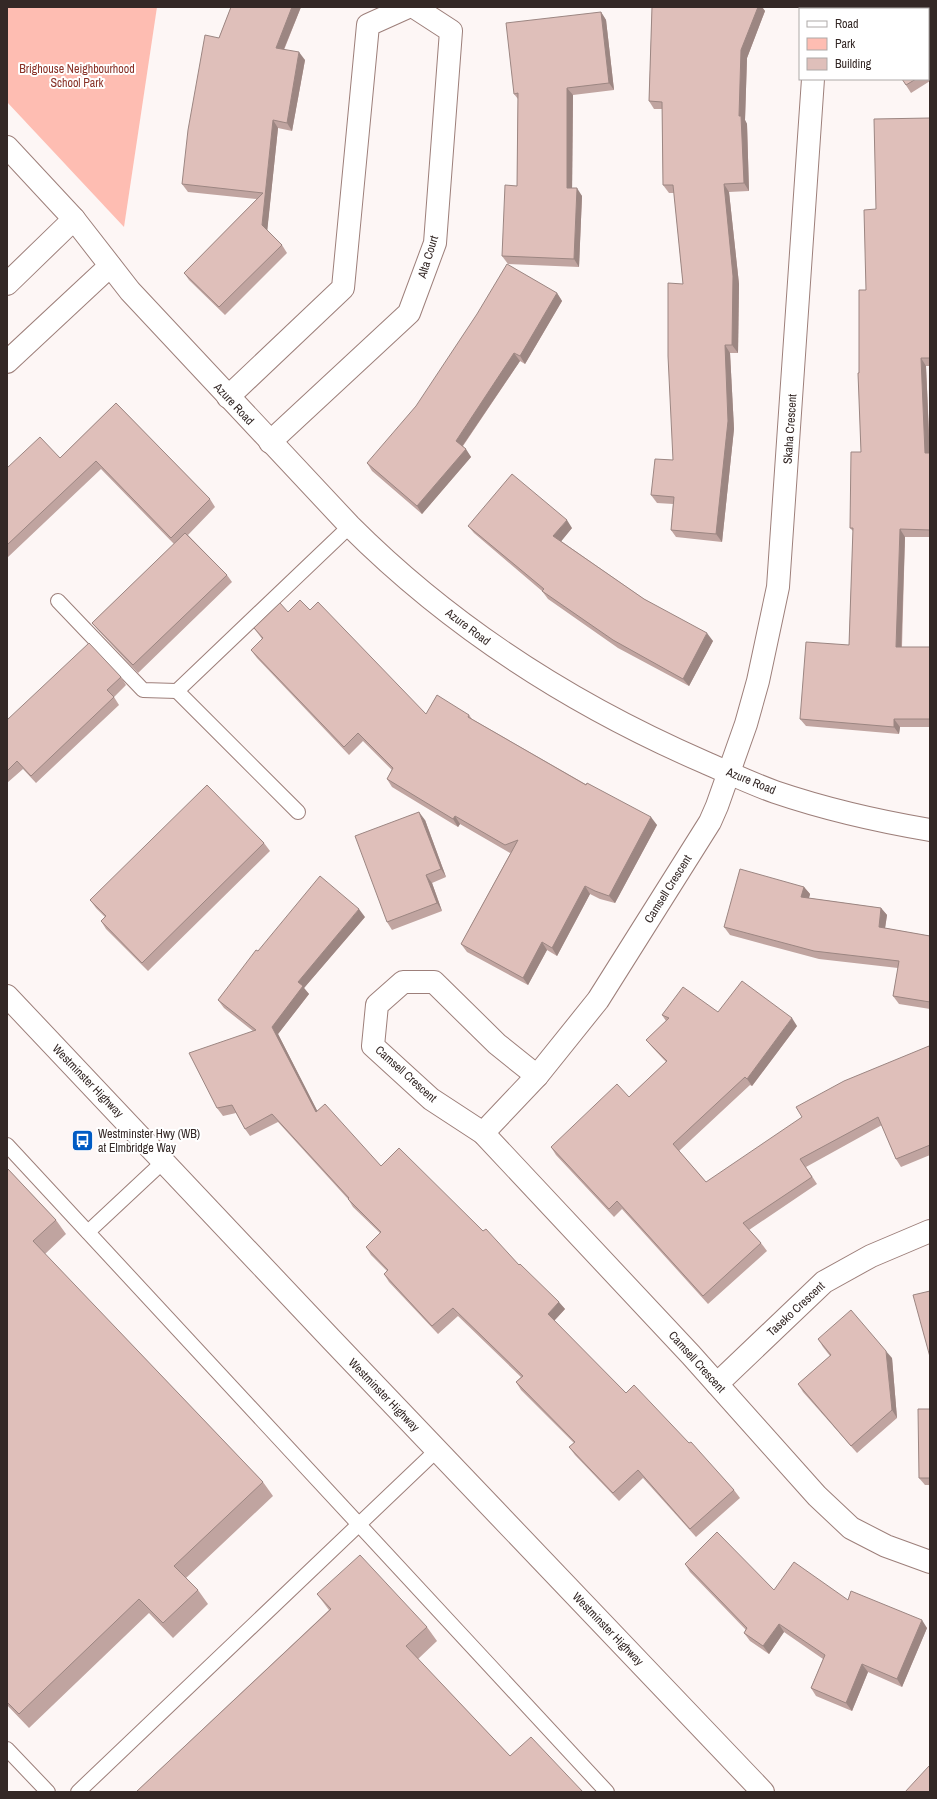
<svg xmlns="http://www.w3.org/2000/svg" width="937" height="1799" viewBox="0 0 937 1799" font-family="'Archivo Narrow',sans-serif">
<rect width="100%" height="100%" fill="#fdf6f5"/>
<path fill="#febdb2" d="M 7,7 L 157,7 L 124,227 L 7,102 Z"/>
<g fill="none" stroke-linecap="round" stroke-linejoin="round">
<defs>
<g id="lane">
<path d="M 58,601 L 143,690 L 177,691"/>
<path d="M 298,812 L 177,691 L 350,526"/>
<path d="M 7,1145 L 607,1792"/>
<path d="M 88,1232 L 164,1161"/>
<path d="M 7,1749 L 48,1792"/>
<path d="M 78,1792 L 437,1450"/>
</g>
<g id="street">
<path d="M 843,9 L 844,7"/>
<path d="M 7,147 L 74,219 L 130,291 L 350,526 C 451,627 573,705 704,762 C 727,772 750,783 775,792 C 825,809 877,821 930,830"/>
<path d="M 7,284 L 74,219"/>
<path d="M 7,362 L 110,266"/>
<path d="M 228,397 L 343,288 L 368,25 L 408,7"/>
<path d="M 270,442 L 409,313 L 435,243 L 451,31 L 414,7"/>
<path d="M 537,1076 L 497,1044 L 434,982 L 403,982 L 377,1005 L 373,1046 L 431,1099 L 483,1133 L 691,1355 L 817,1496 L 851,1528 L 886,1546 L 930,1562"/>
<path d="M 483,1133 L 537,1076 L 598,1000 L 710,822 L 717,806 L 746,724 L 758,681 L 778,587 L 813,79"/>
<path d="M 717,1384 L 824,1282 L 871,1256 L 930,1231"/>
</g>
<path id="secondary" d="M 7,996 L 330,1338 L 763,1792"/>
</defs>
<use href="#lane" stroke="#9d7f7a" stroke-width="16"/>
<use href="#street" stroke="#9d7f7a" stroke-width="24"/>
<use href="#secondary" stroke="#9d7f7a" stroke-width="24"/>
<use href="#lane" stroke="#fff" stroke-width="14"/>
<use href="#street" stroke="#fff" stroke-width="22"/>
<use href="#secondary" stroke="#fff" stroke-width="22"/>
</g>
<g fill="#c0a4a0">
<path d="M 231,7 L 301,7 L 284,50 L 305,60 L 292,131 L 278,128 L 267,231 L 282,245 L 287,253 L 225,315 L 189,280 L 184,273 L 257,199 L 188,192 L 182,184 L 219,38 Z"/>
<path d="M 652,7 L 762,7 L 765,11 L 747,58 L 745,120 L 747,124 L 749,191 L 729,192 L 739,284 L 738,353 L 730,353 L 734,429 L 722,542 L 676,537 L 671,530 L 673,504 L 657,503 L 651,495 L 673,460 L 683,284 L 674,193 L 669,193 L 663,185 L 662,109 L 654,109 L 649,101 Z"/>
<path d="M 601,12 L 606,20 L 614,90 L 573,95 L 572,188 L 582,196 L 579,267 L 508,264 L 502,256 L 517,186 L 518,99 L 514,94 Z"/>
<path d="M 930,12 L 930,81 L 911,93 L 902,79 L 928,79 L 928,13 Z"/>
<path d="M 930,118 L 930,366 L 926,366 L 930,453 L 930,537 L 905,537 L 902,647 L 930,647 L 930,727 L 900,727 L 899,734 L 806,726 L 800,719 L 849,645 L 853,531 L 850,528 L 861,452 L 859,373 L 866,290 L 876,209 Z"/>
<path d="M 557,293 L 562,301 L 525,364 L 520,361 L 463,446 L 471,457 L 422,514 L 372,471 L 367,463 Z"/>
<path d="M 116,403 L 210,499 L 215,507 L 188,535 L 227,575 L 232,582 L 138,673 L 98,630 L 92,623 L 174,544 L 101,469 L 7,558 L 7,468 L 60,458 Z"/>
<path d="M 468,526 L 572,528 L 561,541 L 644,599 L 713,641 L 689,686 L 618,648 L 548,599 L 542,591 L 474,533 Z"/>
<path d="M 310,610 L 426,714 L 469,715 L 472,719 L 657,825 L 615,903 L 600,899 L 590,894 L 557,956 L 547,950 L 528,985 L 467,952 L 461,944 L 511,852 L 510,853 L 460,824 L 458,827 L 392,787 L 387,779 L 392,770 L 363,741 L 349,755 L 257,658 L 251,650 L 262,639 L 254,628 L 288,612 Z"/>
<path d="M 121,677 L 126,685 L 114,697 L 119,705 L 36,783 L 23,769 L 7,783 L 7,720 Z"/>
<path d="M 425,820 L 446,877 L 432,883 L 442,911 L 392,930 L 387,922 Z"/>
<path d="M 264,843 L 270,851 L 148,971 L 106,929 L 101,921 L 105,917 L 96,908 L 90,900 Z"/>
<path d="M 804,887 L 810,894 L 809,898 L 881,908 L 887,915 L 885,928 L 930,936 L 930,1009 L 899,1004 L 893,996 L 898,968 L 819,959 L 730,935 L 724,927 Z"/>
<path d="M 365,917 L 304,988 L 309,994 L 278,1034 L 317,1111 L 381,1166 L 483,1231 L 565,1309 L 554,1321 L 626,1393 L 689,1443 L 734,1490 L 740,1498 L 696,1537 L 643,1478 L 619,1501 L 575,1455 L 569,1447 L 574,1443 L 521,1390 L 516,1382 L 521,1377 L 458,1316 L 438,1334 L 389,1282 L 384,1274 L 387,1271 L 371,1255 L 366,1247 L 380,1233 L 353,1207 L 348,1199 L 278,1122 L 250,1136 L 245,1129 L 236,1113 L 223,1116 L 217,1108 L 253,1031 L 224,1008 L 218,1000 L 258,951 Z"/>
<path d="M 718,1012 L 797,1026 L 752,1086 L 750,1085 L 679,1151 L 706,1182 L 929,1046 L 930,1048 L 930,1155 L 901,1167 L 896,1159 L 882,1125 L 806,1167 L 817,1184 L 749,1230 L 761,1243 L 767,1251 L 708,1304 L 622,1209 L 614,1217 L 556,1155 L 551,1147 L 629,1097 L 666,1062 L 652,1047 L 646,1040 L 666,1021 L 662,1015 Z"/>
<path d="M 7,1168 L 56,1220 L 66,1234 L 45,1254 L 263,1482 L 273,1496 L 186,1578 L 198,1590 L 208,1604 L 173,1638 L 149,1613 L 29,1728 L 7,1705 Z"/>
<path d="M 818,1339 L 892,1358 L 897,1418 L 857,1453 L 803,1392 L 798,1384 L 830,1356 L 823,1347 Z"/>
<path d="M 930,1409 L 930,1485 L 925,1485 L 919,1478 Z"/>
<path d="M 685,1564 L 774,1590 L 848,1600 L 927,1628 L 902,1687 L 868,1672 L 852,1711 L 816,1696 L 811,1688 L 823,1659 L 784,1632 L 769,1654 L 750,1641 L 744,1633 L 746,1630 L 690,1572 Z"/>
<path d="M 317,1594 L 427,1627 L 437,1641 L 418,1659 L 510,1756 L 136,1792 L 329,1610 Z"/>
</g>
<g fill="#9c8682">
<path d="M 292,7 L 301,7 L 281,56 L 276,48 Z"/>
<path d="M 758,7 L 762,7 L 765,11 L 747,58 L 745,120 L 747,124 L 749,191 L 744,183 L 739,116 L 741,50 Z"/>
<path d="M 601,12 L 606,20 L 614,90 L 609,83 Z"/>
<path d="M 299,52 L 305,60 L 292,131 L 287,123 Z"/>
<path d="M 567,88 L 573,95 L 572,196 L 567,188 Z"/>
<path d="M 273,120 L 278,128 L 267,233 L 262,225 Z"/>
<path d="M 724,184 L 729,192 L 739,284 L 738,353 L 732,345 Z"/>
<path d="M 577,188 L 582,196 L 579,267 L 574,259 Z"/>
<path d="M 557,293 L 562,301 L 525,364 L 520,356 Z"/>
<path d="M 725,345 L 730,353 L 734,429 L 722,542 L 716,534 Z"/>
<path d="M 514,353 L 520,361 L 461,448 L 456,441 Z"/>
<path d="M 921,358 L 926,366 L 930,461 L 925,453 Z"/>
<path d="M 466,449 L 471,457 L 422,514 L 417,506 Z"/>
<path d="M 567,520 L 572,528 L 559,544 L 553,536 Z"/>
<path d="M 900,529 L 905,537 L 901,654 L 896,647 Z"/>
<path d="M 707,633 L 713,641 L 689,686 L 683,679 Z"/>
<path d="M 894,719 L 900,727 L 899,734 L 894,727 Z"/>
<path d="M 419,812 L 425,820 L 446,877 L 441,869 Z"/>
<path d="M 455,816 L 460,824 L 458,827 L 453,819 Z"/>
<path d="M 651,817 L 657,825 L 615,903 L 609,896 Z"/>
<path d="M 426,875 L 432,883 L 442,911 L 437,903 Z"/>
<path d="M 585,886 L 590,894 L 557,956 L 552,948 Z"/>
<path d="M 804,887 L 810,894 L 807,905 L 801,897 Z"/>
<path d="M 881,908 L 887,915 L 884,935 L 879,927 Z"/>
<path d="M 359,909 L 365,917 L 304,988 L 309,994 L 278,1034 L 322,1120 L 316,1112 L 272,1027 L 298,982 Z"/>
<path d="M 542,942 L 547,950 L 528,985 L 523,978 Z"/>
<path d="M 792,1018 L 797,1026 L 752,1086 L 747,1079 Z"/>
<path d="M 559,1302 L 565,1309 L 553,1322 L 548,1314 Z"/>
<path d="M 886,1351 L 892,1358 L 897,1418 L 892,1410 Z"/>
<path d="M 922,1620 L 927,1628 L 902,1687 L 897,1679 Z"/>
<path d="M 779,1624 L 784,1632 L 769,1654 L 763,1646 Z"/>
<path d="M 862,1664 L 868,1672 L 852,1711 L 846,1703 Z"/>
</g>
<g fill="#dfbfba" stroke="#9c8682">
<path d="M 231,7 L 292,7 L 276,48 L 299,52 L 287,123 L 273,120 L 262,225 L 282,245 L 219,307 L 184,273 L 263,193 L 182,184 L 188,130 L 205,35 L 219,38 Z"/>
<path d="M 652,7 L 758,7 L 741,50 L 739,116 L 741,116 L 744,183 L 724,184 L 733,276 L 732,345 L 725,345 L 728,421 L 716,534 L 671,530 L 674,497 L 651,495 L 655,459 L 673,460 L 668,356 L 668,283 L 683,284 L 673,185 L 663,185 L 662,102 L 649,101 Z"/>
<path d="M 601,12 L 609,83 L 567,88 L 567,188 L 577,188 L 574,259 L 502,256 L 505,185 L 517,186 L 518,93 L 514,94 L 506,23 Z"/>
<path d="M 930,12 L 930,70 L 928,71 L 928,13 Z"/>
<path d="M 902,79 L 916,79 L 906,85 Z"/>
<path d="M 930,118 L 930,358 L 921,358 L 925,453 L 930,453 L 930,530 L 900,529 L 896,647 L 930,647 L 930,719 L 894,719 L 894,727 L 800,719 L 806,642 L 849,645 L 853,528 L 850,528 L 851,452 L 861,452 L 858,373 L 859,373 L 859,290 L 866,290 L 864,210 L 876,209 L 874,119 Z"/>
<path d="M 507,264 L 557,293 L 520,356 L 514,353 L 456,441 L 466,449 L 417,506 L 367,463 L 416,406 L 477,314 Z"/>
<path d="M 116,403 L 210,499 L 171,538 L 96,461 L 7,545 L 7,468 L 40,437 L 60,458 Z"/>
<path d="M 512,474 L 567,520 L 553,536 L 644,599 L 707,633 L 683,679 L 613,640 L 542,591 L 544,589 L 468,526 Z"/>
<path d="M 185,533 L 227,575 L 133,665 L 92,623 Z"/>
<path d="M 300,600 L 310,610 L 318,602 L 426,714 L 437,695 L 469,715 L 468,717 L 586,785 L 587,783 L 651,817 L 609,896 L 595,891 L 585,886 L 552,948 L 542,942 L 523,978 L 461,944 L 518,840 L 505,845 L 455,816 L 453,819 L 387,779 L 393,768 L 358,733 L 344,747 L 251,650 L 263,638 L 254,628 L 280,603 L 288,612 Z"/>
<path d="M 89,643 L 121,677 L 107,690 L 114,697 L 31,776 L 17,761 L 7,771 L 7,720 Z"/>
<path d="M 207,785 L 264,843 L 142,963 L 101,921 L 106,916 L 90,900 Z"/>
<path d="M 419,812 L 441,869 L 426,875 L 437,903 L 387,922 L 355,836 Z"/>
<path d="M 740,869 L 804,887 L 801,897 L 881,908 L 879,927 L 930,936 L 930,1002 L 893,996 L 899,961 L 814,951 L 724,927 Z"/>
<path d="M 320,876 L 359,909 L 298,982 L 303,986 L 272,1027 L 316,1112 L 325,1104 L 381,1166 L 399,1148 L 483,1231 L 486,1229 L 519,1265 L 520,1264 L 559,1302 L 548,1314 L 626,1393 L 634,1385 L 689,1443 L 691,1442 L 734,1490 L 690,1529 L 638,1470 L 613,1493 L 569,1447 L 575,1442 L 516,1382 L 523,1376 L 453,1308 L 432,1326 L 384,1274 L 388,1270 L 366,1247 L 381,1232 L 348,1199 L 349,1198 L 272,1114 L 245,1129 L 232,1105 L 217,1108 L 189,1053 L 256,1030 L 218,1000 L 256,950 L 258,951 Z"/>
<path d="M 742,981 L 792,1018 L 747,1079 L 745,1077 L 673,1144 L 706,1182 L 802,1117 L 796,1107 L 844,1081 L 929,1046 L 930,1049 L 930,1145 L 896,1159 L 878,1117 L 800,1159 L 812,1177 L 743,1223 L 761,1243 L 703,1296 L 617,1201 L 609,1209 L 551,1147 L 617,1084 L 629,1097 L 667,1061 L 646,1040 L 669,1018 L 662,1015 L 683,987 L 718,1012 Z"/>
<path d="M 7,1168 L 56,1220 L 33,1241 L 263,1482 L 174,1566 L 198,1590 L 163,1623 L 139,1599 L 19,1714 L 7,1702 Z"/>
<path d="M 930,1291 L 930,1357 L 913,1295 Z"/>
<path d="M 851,1310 L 886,1351 L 892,1410 L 851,1446 L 798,1384 L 831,1355 L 818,1339 Z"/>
<path d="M 918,1409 L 930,1409 L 930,1478 L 919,1478 Z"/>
<path d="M 717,1532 L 774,1590 L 794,1562 L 848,1600 L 851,1591 L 922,1620 L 897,1679 L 862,1664 L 846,1703 L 811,1688 L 825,1655 L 779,1624 L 763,1646 L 744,1633 L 747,1628 L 685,1564 Z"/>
<path d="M 360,1555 L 427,1627 L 406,1646 L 510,1756 L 531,1737 L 583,1792 L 136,1792 L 331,1609 L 317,1594 Z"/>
<path d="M 929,1766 L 930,1767 L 930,1792 L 905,1792 Z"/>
</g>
<defs>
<symbol id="bus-square" viewBox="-11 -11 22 22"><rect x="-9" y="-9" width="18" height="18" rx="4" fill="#005bc4" stroke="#fff"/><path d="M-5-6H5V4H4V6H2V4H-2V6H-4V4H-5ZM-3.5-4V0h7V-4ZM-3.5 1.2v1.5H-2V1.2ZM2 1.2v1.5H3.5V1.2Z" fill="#fff"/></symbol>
</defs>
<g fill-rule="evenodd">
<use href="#bus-square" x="70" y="1128" width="25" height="25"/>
</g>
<g text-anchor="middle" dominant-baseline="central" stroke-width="4" stroke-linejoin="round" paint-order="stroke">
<g font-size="12" fill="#893228" stroke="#fff">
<text x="77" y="69">Brighouse Neighbourhood<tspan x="77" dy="14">School Park</tspan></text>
</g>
<g font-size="12" fill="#342826" stroke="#fff">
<text transform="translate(428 257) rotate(-73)">Alta Court</text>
<text transform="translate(234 404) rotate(47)">Azure Road</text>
<text transform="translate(790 429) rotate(-86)">Skaha Crescent</text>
<text transform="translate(468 627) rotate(37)">Azure Road</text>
<text transform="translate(751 781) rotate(22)">Azure Road</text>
<text transform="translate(668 889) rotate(-58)">Camsell Crescent</text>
<text transform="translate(406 1074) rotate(42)">Camsell Crescent</text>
<text transform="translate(88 1081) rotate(46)">Westminster Highway</text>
<text transform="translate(796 1309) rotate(-43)">Taseko Crescent</text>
<text transform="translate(697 1362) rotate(48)">Camsell Crescent</text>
<text transform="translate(384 1395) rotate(46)">Westminster Highway</text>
<text transform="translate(608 1629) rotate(46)">Westminster Highway</text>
</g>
<g font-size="12" fill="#342826" stroke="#fff" text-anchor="start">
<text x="98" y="1134">Westminster Hwy (WB)<tspan x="98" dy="14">at Elmbridge Way</tspan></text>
</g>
</g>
<rect width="937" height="1799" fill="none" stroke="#342826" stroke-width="16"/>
<rect x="799" y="8" width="130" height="72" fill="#ffffff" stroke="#aea9a8"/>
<rect x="807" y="21" width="20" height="6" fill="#ffffff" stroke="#aea9a8"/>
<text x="835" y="28" font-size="12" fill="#342826">Road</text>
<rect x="807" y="38" width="20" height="12" fill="#febdb2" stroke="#aea9a8"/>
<text x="835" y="48" font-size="12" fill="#342826">Park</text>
<rect x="807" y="58" width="20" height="12" fill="#dfbfba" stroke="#aea9a8"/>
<text x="835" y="68" font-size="12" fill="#342826">Building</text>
</svg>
